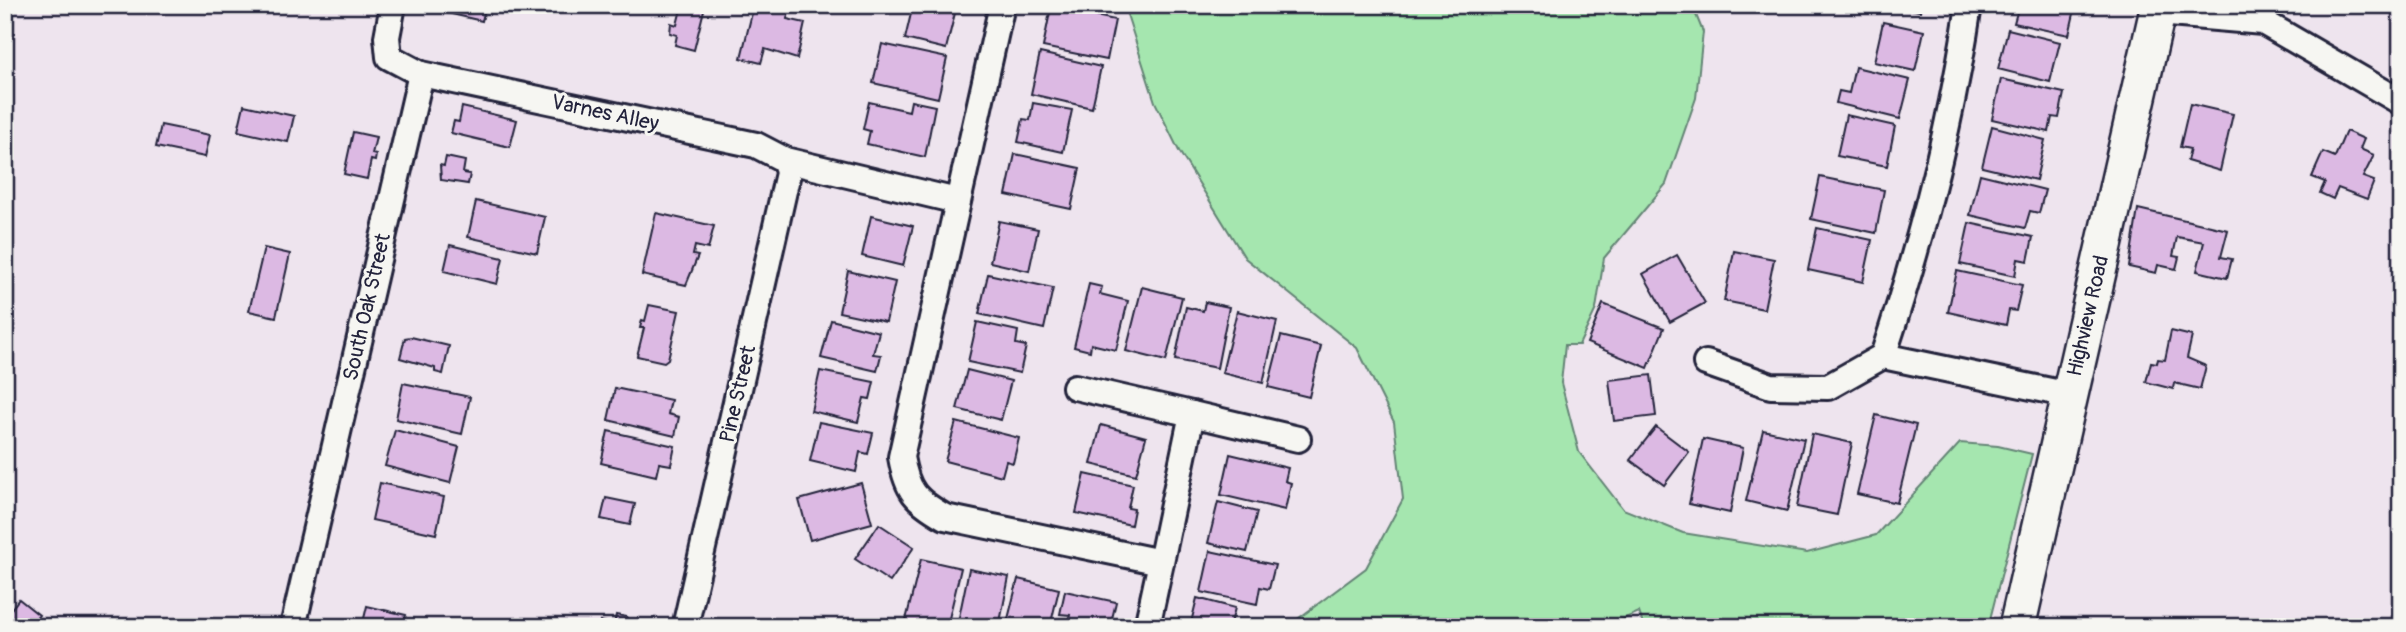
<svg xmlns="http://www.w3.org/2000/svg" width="2406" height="632" viewBox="0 0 2406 632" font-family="Pangolin,sans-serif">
<rect width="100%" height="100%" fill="#eee4ee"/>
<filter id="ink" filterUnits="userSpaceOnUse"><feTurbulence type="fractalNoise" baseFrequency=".0143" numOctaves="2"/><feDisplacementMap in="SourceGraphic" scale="14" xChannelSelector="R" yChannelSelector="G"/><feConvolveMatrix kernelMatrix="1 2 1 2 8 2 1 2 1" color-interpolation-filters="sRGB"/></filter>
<g filter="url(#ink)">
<path fill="#a5e6af" stroke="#648475" stroke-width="2" d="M 1124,5 L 1692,5 L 1703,32 L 1696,98 L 1666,184 L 1604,258 L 1596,309 L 1579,345 L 1565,345 L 1561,383 L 1579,452 L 1623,509 L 1683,533 L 1807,553 L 1876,535 L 1960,443 L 1998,446 L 2032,454 L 1988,627 L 1644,627 L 1639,612 L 1605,627 L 1287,627 L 1366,568 L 1403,499 L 1394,422 L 1357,348 L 1245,258 L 1179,151 L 1155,102 Z"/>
<g fill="#dcb9e3" stroke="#22223b" stroke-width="2">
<path d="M 182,5 L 209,5 L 208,11 Z"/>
<path d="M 431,5 L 486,5 L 482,21 L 430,9 Z"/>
<path d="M 682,5 L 705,6 L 694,50 L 675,45 L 677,35 L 670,33 L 671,23 L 677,25 Z"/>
<path d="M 754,5 L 790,5 L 787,19 L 805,23 L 797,59 L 765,49 L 761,63 L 741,58 Z"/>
<path d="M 913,5 L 956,9 L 946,49 L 905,39 Z"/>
<path d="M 1081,5 L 1117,5 L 1115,13 Z"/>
<path d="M 1890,5 L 1921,5 L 1920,11 Z"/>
<path d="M 2019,5 L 2076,5 L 2069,35 L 2014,23 Z"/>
<path d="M 1051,7 L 1115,20 L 1107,60 L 1043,47 Z"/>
<path d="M 1883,22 L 1924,31 L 1915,71 L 1874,62 Z"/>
<path d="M 2008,29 L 2060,42 L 2050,82 L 1998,69 Z"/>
<path d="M 882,44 L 947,58 L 938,98 L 873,83 Z"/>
<path d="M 1040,53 L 1101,67 L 1092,108 L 1031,94 Z"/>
<path d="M 1855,67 L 1910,80 L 1900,119 L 1836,103 L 1839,91 L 1849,93 Z"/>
<path d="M 2001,79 L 2064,93 L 2059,118 L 2052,117 L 2049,132 L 1992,119 Z"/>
<path d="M 911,101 L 935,106 L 925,157 L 867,144 L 870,131 L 863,129 L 869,102 L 909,111 Z"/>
<path d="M 1033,103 L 1072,110 L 1063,152 L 1018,142 L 1023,119 L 1030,120 Z"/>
<path d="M 2190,104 L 2233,114 L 2220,171 L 2187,161 L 2190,149 L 2180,147 Z"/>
<path d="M 244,105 L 294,116 L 288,142 L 238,131 Z"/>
<path d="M 462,107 L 517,120 L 510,147 L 451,133 L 454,121 L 459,122 Z"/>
<path d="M 1846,115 L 1895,126 L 1887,166 L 1837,156 Z"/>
<path d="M 161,125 L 210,135 L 205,157 L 156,147 Z"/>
<path d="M 1992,126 L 2045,140 L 2036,180 L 1982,167 Z"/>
<path d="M 2346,131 L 2364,139 L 2360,149 L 2374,155 L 2363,177 L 2374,181 L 2367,199 L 2338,188 L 2333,199 L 2320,193 L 2325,182 L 2312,177 L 2323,152 L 2335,157 Z"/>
<path d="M 353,132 L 376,137 L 372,154 L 376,155 L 375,161 L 371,160 L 367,179 L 344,174 Z"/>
<path d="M 1015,154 L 1080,168 L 1071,209 L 1006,195 Z"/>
<path d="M 446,157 L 465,161 L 463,173 L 470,174 L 468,184 L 441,180 L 440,165 L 444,166 Z"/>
<path d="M 1980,174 L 2045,190 L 2039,213 L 2030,211 L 2025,228 L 1970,215 Z"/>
<path d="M 1820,177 L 1884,190 L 1876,233 L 1811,219 Z"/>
<path d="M 476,201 L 545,217 L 537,253 L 468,237 Z"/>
<path d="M 2138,209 L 2228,230 L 2221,257 L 2232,259 L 2227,278 L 2197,271 L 2204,242 L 2177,237 L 2173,256 L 2179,257 L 2176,269 L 2158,265 L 2156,273 L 2129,267 Z"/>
<path d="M 656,213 L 714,226 L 708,249 L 695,246 L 693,255 L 698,256 L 686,285 L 642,275 Z"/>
<path d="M 871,216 L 913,226 L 903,266 L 862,256 Z"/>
<path d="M 999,221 L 1038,229 L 1029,271 L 990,262 Z"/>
<path d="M 1969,223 L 2033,237 L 2028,261 L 2018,259 L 2015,276 L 1960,264 Z"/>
<path d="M 1817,228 L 1872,240 L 1863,282 L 1808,270 Z"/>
<path d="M 450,245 L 503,258 L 497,284 L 444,271 Z"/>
<path d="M 264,248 L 290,254 L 276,317 L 249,311 Z"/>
<path d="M 1734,251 L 1774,259 L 1764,309 L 1724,301 Z"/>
<path d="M 1677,255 L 1705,303 L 1670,322 L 1643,274 Z"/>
<path d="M 848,271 L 895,282 L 886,322 L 839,312 Z"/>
<path d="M 1957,271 L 2022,285 L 2016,311 L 2009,310 L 2006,325 L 1948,312 Z"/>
<path d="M 988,274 L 1053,288 L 1044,329 L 979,314 Z"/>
<path d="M 1089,284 L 1102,287 L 1100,294 L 1128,301 L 1116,350 L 1091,344 L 1090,351 L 1074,347 Z"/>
<path d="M 1142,287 L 1182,297 L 1166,361 L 1126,351 Z"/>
<path d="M 1205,302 L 1229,307 L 1217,368 L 1175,360 L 1186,307 L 1203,311 Z"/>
<path d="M 1603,304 L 1664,328 L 1648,368 L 1587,343 Z"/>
<path d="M 649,305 L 679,311 L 668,359 L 664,362 L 637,356 L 644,328 L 640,328 L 642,320 L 645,321 Z"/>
<path d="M 1237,311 L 1277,321 L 1263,383 L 1222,373 Z"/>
<path d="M 831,320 L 879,332 L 873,354 L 881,355 L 877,371 L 821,358 Z"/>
<path d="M 977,322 L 1018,331 L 1016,344 L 1026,346 L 1020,373 L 968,362 Z"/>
<path d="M 2171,331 L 2192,336 L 2187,358 L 2206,366 L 2200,389 L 2174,383 L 2173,389 L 2146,382 L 2151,362 L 2157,363 L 2158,359 L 2165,360 Z"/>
<path d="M 1281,336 L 1321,346 L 1309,397 L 1268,387 Z"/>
<path d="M 411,337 L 449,346 L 443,374 L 435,372 L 435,368 L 400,358 L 405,338 Z"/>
<path d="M 967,370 L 1011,381 L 1001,420 L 957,409 Z"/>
<path d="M 820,371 L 874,382 L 870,399 L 864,398 L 858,422 L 811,411 Z"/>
<path d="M 1651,375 L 1656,416 L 1614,421 L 1609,380 Z"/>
<path d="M 403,383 L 470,397 L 462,434 L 396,419 Z"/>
<path d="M 615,388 L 671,400 L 668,414 L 679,417 L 675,436 L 608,420 Z"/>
<path d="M 1876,415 L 1916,425 L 1897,503 L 1857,494 Z"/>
<path d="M 819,422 L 873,433 L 868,454 L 860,452 L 856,472 L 810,461 Z"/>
<path d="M 956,422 L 1019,438 L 1013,463 L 1006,461 L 1002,476 L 945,461 Z"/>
<path d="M 1101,425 L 1146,437 L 1136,475 L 1091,464 Z"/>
<path d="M 1656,427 L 1689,452 L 1664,485 L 1630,460 Z"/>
<path d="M 395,430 L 459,447 L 450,483 L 385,466 Z"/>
<path d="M 1763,430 L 1804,439 L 1787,511 L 1746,501 Z"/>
<path d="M 608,431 L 675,446 L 671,465 L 659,463 L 656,476 L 601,463 Z"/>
<path d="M 1812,434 L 1852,443 L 1837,515 L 1797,507 Z"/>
<path d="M 1703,439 L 1743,448 L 1730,513 L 1689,504 Z"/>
<path d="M 1230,454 L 1288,468 L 1285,481 L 1291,483 L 1285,510 L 1221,495 Z"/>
<path d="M 1085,474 L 1133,485 L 1128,508 L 1134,509 L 1131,525 L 1076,513 Z"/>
<path d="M 380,483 L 444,497 L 436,534 L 372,520 Z"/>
<path d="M 861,483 L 872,523 L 810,540 L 799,500 Z"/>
<path d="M 606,498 L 635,504 L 630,525 L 601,519 Z"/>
<path d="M 1218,502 L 1257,512 L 1247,552 L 1208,543 Z"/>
<path d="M 879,524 L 914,547 L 890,582 L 855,559 Z"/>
<path d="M 1210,551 L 1275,565 L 1269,589 L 1260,587 L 1257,604 L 1201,592 Z"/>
<path d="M 921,559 L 961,568 L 947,627 L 905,624 Z"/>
<path d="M 969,569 L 1009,577 L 999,627 L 957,627 Z"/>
<path d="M 1018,579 L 1059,589 L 1050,627 L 1006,627 Z"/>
<path d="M 1065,591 L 1116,602 L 1110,627 L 1068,627 L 1070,615 L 1060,614 Z"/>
<path d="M 1197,598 L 1235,608 L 1230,627 L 1190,627 Z"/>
<path d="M 19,599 L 39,615 L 30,627 L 5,627 L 5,617 Z"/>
<path d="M 367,606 L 406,615 L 403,627 L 362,627 Z"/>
<path d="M 616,615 L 627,617 L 624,627 L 599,627 L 600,621 L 614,625 Z"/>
</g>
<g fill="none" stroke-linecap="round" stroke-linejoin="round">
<defs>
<g id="street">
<path d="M 393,5 L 387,37 L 389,57 L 421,74 L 756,145 L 785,160 L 957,201"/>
<path d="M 1002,5 L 901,457 C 907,491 915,500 945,517 L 1161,562 L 1192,414 L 1075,387"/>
<path d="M 2158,13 L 2263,22 L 2401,102"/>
<path d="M 1883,356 C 1920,244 1952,122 1969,5"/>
<path d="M 1706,363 L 1771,386 L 1828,387 L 1883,356 L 2070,395"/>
<path d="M 1192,414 L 1298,439"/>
<path d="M 293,627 L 421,74"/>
<path d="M 685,627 L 788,173 L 785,160"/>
<path d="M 1147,627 L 1161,562"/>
</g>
<path id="secondary" d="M 2017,627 L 2159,5"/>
</defs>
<use href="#street" stroke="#22223b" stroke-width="30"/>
<use href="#secondary" stroke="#22223b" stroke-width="40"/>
<use href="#street" stroke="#f6f6f2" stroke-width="24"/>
<use href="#secondary" stroke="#f6f6f2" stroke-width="35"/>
<defs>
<path id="rail" d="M 2388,5 L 2401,10"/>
</defs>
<use href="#rail" stroke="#22223b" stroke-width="8"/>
<use href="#rail" stroke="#f6f6f2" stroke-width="5" stroke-dasharray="16" stroke-linecap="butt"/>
</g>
</g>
<g text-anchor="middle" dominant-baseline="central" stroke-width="6" stroke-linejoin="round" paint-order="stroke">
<g font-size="21" fill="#22223b" stroke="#f6f6f2">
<text transform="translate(605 113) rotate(12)">Varnes Alley</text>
<text transform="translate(367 307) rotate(-77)">South Oak Street</text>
<text transform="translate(2088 316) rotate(-77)">Highview Road</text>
<text transform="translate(738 394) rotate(-77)">Pine Street</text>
</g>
</g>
<rect width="2406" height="632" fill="none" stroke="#f6f6f2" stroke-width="28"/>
<rect x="14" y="14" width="2378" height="604" fill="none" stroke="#22223b" stroke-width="2.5" filter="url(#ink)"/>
</svg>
